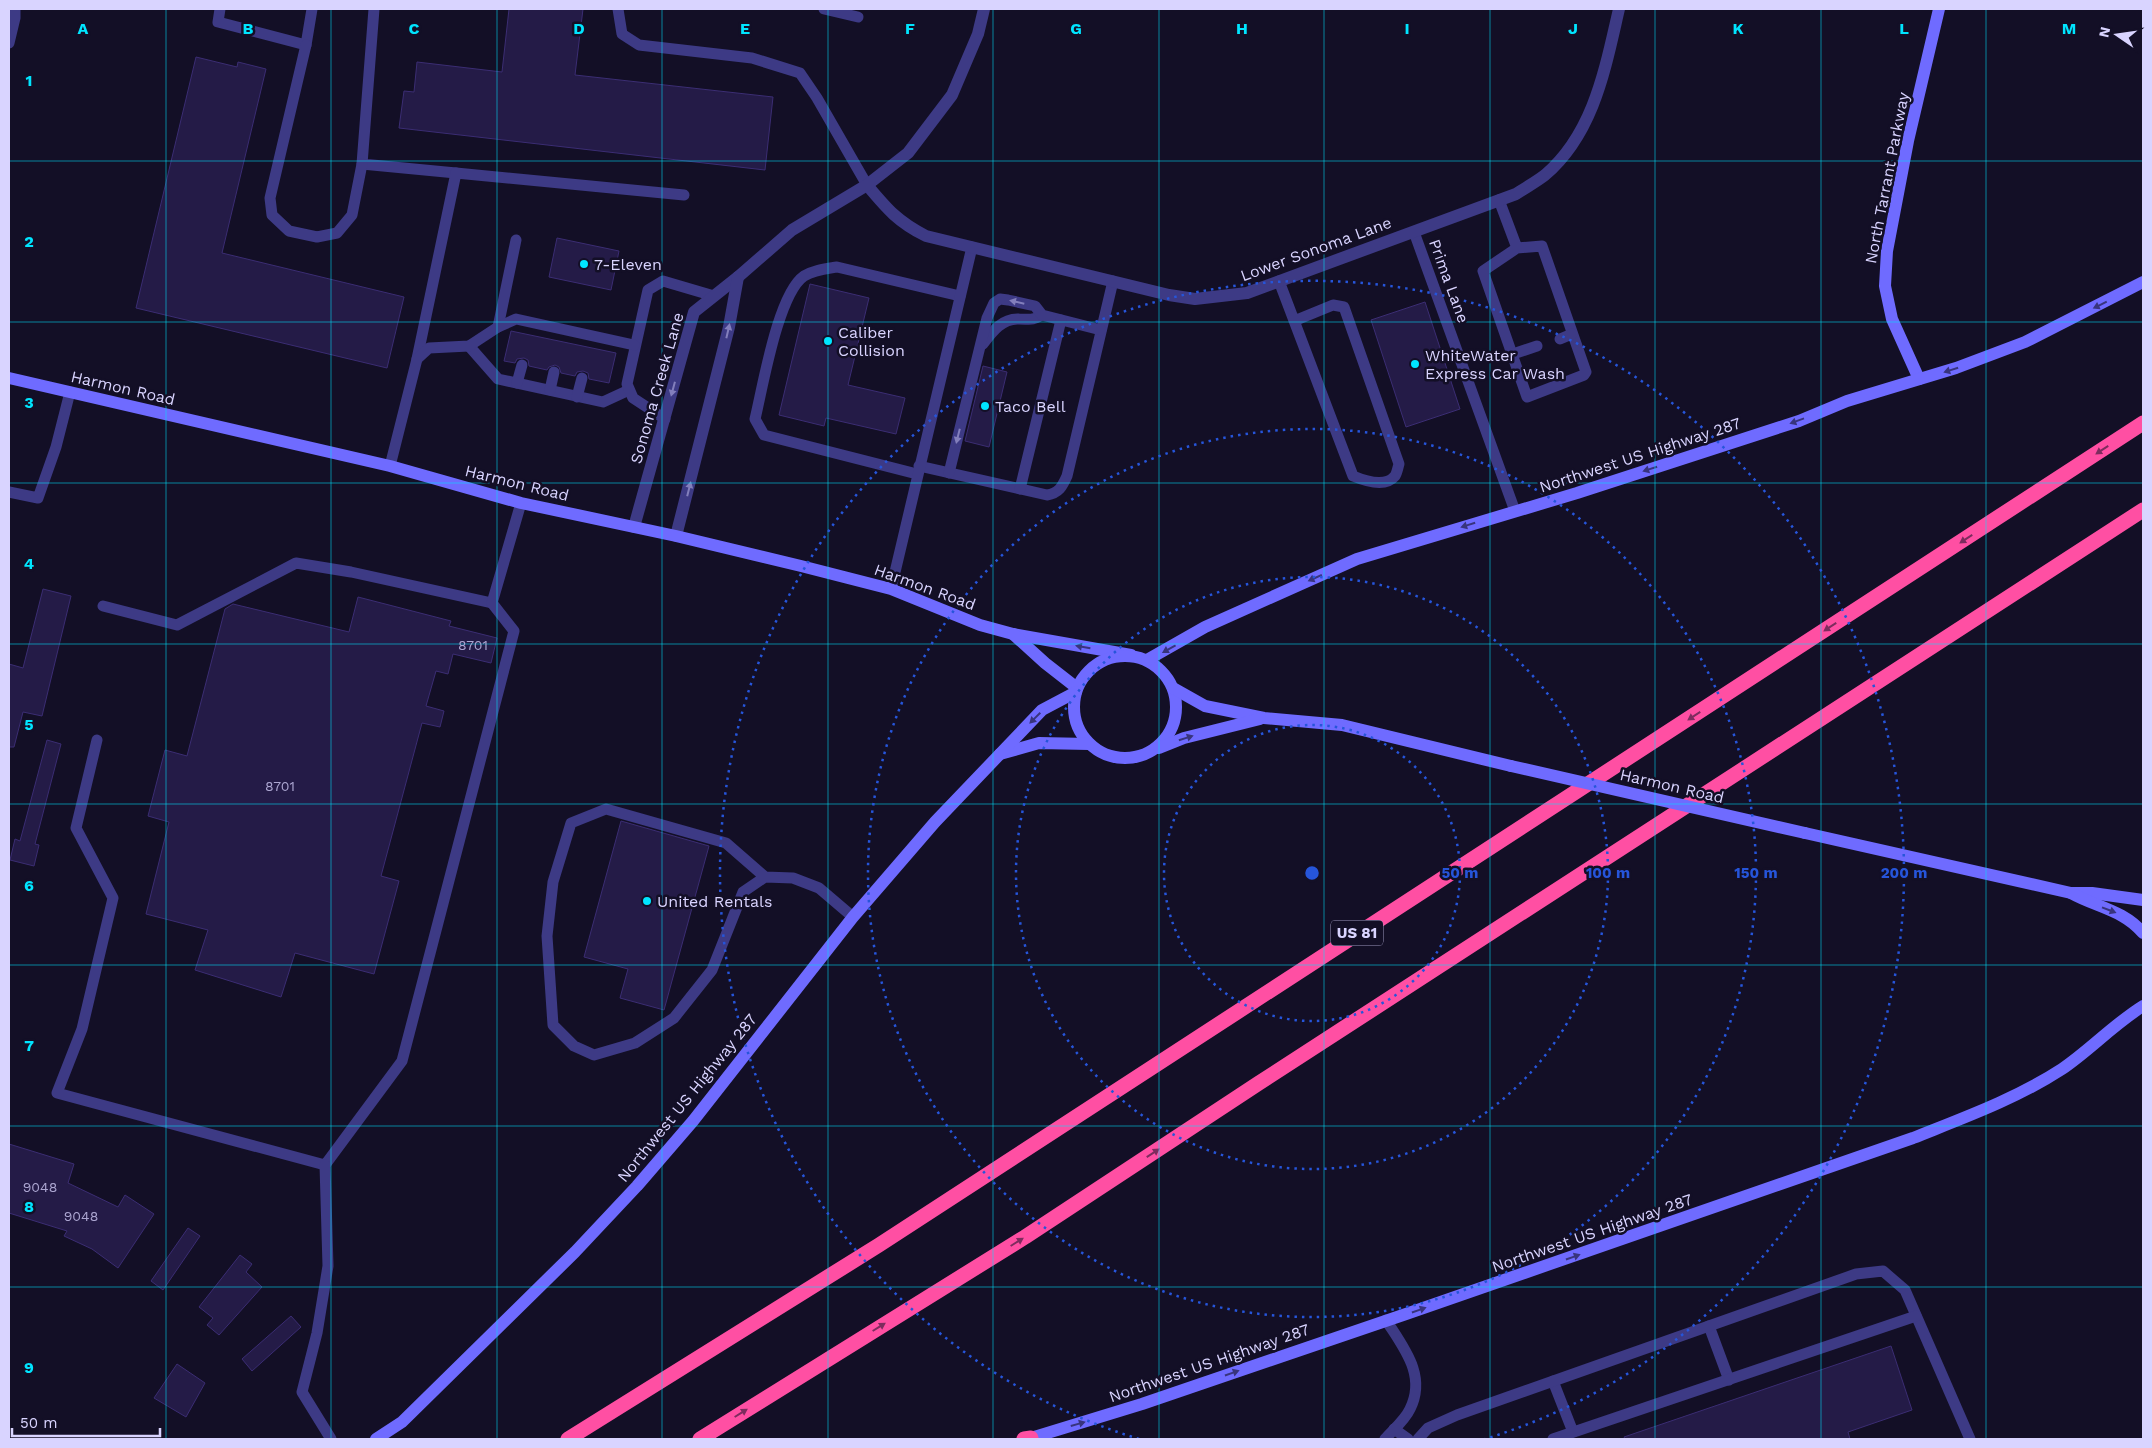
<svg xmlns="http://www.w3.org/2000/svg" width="2152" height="1448" viewBox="0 0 2152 1448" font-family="'Work Sans',sans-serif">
<rect width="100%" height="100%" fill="#130f26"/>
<g fill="#241b47" stroke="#3b2d73">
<path d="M 509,9 L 583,9 L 575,75 L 773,97 L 765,170 L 399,128 L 404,91 L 414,92 L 417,62 L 502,72 Z"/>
<path d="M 196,57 L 237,67 L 238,62 L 266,69 L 222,253 L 404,297 L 387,368 L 136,308 Z"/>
<path d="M 557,238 L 619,251 L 611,290 L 549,277 Z"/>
<path d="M 810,284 L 869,298 L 848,385 L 905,398 L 896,434 L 826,418 L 824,426 L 779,415 Z"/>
<path d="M 1425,302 L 1460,409 L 1406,427 L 1371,320 Z"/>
<path d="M 511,331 L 616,353 L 609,383 L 589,379 L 588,373 L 583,371 L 577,372 L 575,376 L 561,373 L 559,367 L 555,365 L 549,367 L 547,370 L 529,366 L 528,360 L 524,358 L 517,359 L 515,363 L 504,361 Z"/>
<path d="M 983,366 L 1007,372 L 989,447 L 965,441 Z"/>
<path d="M 43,589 L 71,596 L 42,716 L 23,712 L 14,747 L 9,747 L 9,664 L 23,668 Z"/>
<path d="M 358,597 L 451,621 L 449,626 L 497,638 L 491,663 L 453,654 L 448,674 L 436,671 L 426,706 L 444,711 L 440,727 L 422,723 L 381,876 L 399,881 L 374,974 L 295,953 L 281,997 L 195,970 L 208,930 L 146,914 L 169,822 L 148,816 L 165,750 L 187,756 L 225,609 L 233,604 L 349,632 Z"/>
<path d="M 47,740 L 61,744 L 35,844 L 39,845 L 34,866 L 10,860 L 15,839 L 20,841 Z"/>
<path d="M 621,821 L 709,846 L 664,1010 L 620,998 L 628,969 L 584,957 Z"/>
<path d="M 9,1144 L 74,1164 L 68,1183 L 118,1207 L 125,1195 L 154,1214 L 118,1268 L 92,1249 L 64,1236 L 67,1231 L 9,1213 Z"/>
<path d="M 188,1228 L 200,1236 L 163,1290 L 151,1281 Z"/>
<path d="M 240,1255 L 252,1264 L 246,1272 L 262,1287 L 219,1335 L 207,1325 L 213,1318 L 199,1307 Z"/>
<path d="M 291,1316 L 301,1327 L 252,1371 L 242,1359 Z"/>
<path d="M 1891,1346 L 1912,1410 L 1848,1432 L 1850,1439 L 1625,1439 L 1624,1437 Z"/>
<path d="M 177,1364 L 205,1383 L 186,1417 L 154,1398 Z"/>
</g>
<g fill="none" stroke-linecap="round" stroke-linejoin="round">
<g stroke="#3d3a85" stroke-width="11">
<path d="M 220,9 L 218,22 L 306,45 L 312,9"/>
<path d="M 374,9 L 362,164 L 456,173"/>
<path d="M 618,9 L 622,34 L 639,45 L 752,58 L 800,73 L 817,98 L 867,185"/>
<path d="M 824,9 L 858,17"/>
<path d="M 9,43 L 15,18 L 15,9"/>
<path d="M 306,45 L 270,198 L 272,215 L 289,231 L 317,237 L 337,233 L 352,215 L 362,164"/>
<path d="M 1499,200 L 1517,248 L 1483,271 L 1527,397 L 1584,375 L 1586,372 L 1542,246 L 1517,248"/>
<path d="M 1414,232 L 1515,511"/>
<path d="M 1279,281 L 1353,476 C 1365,481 1385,488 1395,476 C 1397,473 1398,467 1399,464 L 1344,307 L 1333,305 L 1294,321"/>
<path d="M 498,327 L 516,240"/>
<path d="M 1560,339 L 1572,334"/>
<path d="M 983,344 C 992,332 1002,318 1019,319 C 1031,319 1031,321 1042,315"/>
<path d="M 469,346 L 498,379 L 603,402 L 629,390"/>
<path d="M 1513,354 L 1537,346"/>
<path d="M 417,359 L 456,173 L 684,195"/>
<path d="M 517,383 L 522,365"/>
<path d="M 550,390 L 554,372"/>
<path d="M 577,397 L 582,378"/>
<path d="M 665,419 L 633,398 L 627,384 L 648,290 L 663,281 L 714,296"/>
<path d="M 390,466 L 417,359 L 429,348 L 469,346 L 498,327 L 516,319 L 634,345"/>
<path d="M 919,466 L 1047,495 C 1059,493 1062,487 1067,476 L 1113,281"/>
<path d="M 949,473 L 987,318 L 994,303 L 1000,299 L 1008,300 L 1035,306 L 1042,315 L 1101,330"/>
<path d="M 917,474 L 764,435 L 755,419 C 763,386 778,294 804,276 C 814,270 825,269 837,267 L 960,296"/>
<path d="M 1020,489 L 1061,320"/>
<path d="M 9,492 L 38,498 L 56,447 L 70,392"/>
<path d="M 891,589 L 972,247"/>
<path d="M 103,606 L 177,625 L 296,563 L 351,572 L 492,603"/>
<path d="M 97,740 L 76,828 L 113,898 L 82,1029 L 57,1093 L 325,1165 L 402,1061 L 514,631 L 492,603 L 521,503"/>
<path d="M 765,877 L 726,843 L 606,809 L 571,823 L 553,882 L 547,936 L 553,1025 L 574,1046 L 594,1055 L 635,1043 L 674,1018 L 712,970 L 743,892 L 765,877 L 793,878 L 819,888 L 853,917"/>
<path d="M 325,1165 L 328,1266 L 317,1333 L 302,1392 L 331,1439"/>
<path d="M 1709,1326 L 1729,1380"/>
<path d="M 1553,1381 L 1573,1432"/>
<path d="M 1394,1429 L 1408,1439"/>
<path d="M 1385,1439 C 1393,1430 1405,1420 1410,1409 C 1427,1375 1403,1347 1386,1320"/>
<path d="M 1418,1439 L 1428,1428 L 1457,1415 L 1856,1274 L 1883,1271 L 1905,1290 L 1970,1439"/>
<path d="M 1553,1439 L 1916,1316"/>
</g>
<g stroke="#3d3a85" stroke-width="12">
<path d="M 867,185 C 887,209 898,222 926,236 L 1169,295 L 1195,299 L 1247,293 L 1516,194 C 1525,188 1536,182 1545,175 C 1594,133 1605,69 1619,9"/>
<path d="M 634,527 L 694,312 L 738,277 L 792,230 L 867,185 L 908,153 L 952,95 L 978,34 L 984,9"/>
<path d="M 676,536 L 729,327 L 738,277"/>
</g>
<g stroke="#6f6bff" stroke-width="12">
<path d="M 9,378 L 390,466 L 521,503 L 676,536 L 801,566 L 891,589 L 980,625 L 1013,634 L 1131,655"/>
<path d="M 1919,379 L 1892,319 L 1885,286 L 1887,251 L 1908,141 L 1939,9"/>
<path d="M 1013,634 L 1045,663 L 1077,688"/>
<circle cx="1125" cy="707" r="51"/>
<path d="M 1147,660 L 1205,627 L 1357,559 L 1577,493 L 1799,421 L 1847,401 L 1956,368 L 2025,342 L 2143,282"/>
<path d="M 1173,688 L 1205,706 L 1264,718 L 1342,725 L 1511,766"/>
<path d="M 1159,748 L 1184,738 L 1260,719"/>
<path d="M 1000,754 L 1039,743 L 1089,744"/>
<path d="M 1805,833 L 2071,893 L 2092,893 L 2143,900"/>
<path d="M 2071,893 C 2096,907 2124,910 2143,933"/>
<path d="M 1031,1438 L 1142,1404 L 1406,1314 L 1913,1138 C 1963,1118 2016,1099 2062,1069 C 2090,1050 2114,1024 2143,1006"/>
<path d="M 376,1439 L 402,1422 L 575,1252 L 637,1186 L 693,1121 L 853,917 L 935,822 L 1042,710 L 1076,692"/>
</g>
<g stroke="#ff4fa3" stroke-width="15">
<path d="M 568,1439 L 879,1245 L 2143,423"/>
<path d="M 700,1439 L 1025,1237 L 1259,1083 L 2143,510"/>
<path d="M 1024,1439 L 1031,1438"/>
</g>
<path stroke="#6f6bff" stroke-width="12" d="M 1511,766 L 1805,833"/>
</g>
<defs><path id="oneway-solid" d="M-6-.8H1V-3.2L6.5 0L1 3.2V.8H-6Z" transform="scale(1.25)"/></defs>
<g fill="#837fbc">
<use href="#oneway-solid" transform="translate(1017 302) rotate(-167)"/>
<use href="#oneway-solid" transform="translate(728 331) rotate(-77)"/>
<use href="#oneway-solid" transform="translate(673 389) rotate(105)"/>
<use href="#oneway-solid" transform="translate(958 436) rotate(104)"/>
<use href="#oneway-solid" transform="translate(689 489) rotate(-76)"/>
</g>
<g fill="#38347d">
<use href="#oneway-solid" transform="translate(2100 305) rotate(154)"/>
<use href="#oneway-solid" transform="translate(1951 370) rotate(162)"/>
<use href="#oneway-solid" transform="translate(1797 421) rotate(160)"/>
<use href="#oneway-solid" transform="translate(1650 469) rotate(162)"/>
<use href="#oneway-solid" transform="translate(1468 525) rotate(163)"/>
<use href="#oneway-solid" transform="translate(1315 578) rotate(156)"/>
<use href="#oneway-solid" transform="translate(1083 647) rotate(-170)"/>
<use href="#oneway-solid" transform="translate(1169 649) rotate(151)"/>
<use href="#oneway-solid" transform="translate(1035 718) rotate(135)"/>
<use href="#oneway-solid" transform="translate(1186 738) rotate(-18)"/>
<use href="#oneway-solid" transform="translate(2109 910) rotate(21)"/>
<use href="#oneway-solid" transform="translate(1573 1257) rotate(-19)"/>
<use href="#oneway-solid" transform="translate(1419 1310) rotate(-19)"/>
<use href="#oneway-solid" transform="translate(1232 1373) rotate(-19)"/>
<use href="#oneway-solid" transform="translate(1078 1424) rotate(-16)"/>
</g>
<g fill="#7d2c5e">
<use href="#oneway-solid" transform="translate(2102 450) rotate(147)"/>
<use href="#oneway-solid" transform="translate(1966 539) rotate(147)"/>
<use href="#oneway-solid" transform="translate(1830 627) rotate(147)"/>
<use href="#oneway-solid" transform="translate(1694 716) rotate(147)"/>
<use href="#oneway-solid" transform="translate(1153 1153) rotate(-33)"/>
<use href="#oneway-solid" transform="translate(1017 1242) rotate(-32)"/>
<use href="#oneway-solid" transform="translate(879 1327) rotate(-32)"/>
<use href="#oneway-solid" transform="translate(741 1413) rotate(-32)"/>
</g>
<path fill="none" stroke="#00e5ff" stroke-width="1" stroke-opacity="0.55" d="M 166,9 L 166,1439M 331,9 L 331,1439M 497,9 L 497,1439M 662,9 L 662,1439M 828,9 L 828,1439M 993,9 L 993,1439M 1159,9 L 1159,1439M 1324,9 L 1324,1439M 1490,9 L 1490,1439M 1655,9 L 1655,1439M 1821,9 L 1821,1439M 1986,9 L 1986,1439M 9,161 L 2143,161M 9,322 L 2143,322M 9,483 L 2143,483M 9,644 L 2143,644M 9,804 L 2143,804M 9,965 L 2143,965M 9,1126 L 2143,1126M 9,1287 L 2143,1287"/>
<g fill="none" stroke="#2655da" stroke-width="2.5" stroke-dasharray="2.5 5">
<circle cx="1312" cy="873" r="148"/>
<circle cx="1312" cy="873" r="296"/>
<circle cx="1312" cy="873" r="444"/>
<path d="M1139 1439A592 592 0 1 1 1485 1439"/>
</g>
<g fill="#00e5ff" stroke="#130f26" stroke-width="2">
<circle cx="584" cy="264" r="5"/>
<circle cx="828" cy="341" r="5"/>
<circle cx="1415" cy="364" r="5"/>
<circle cx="985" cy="406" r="5"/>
<circle cx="647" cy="901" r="5"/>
</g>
<g text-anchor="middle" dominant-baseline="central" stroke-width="5" stroke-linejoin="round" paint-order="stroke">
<g font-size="14" fill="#aca6d1">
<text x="473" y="645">8701</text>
<text x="280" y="786">8701</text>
<text x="40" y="1187">9048</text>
<text x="81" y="1216">9048</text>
</g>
<rect fill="#130f26" stroke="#9e99be" stroke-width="1" x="1331" y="920.5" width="52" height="25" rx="4"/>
<g font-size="15" font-weight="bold" fill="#d9d4ff">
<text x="1357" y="933">US 81</text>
</g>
<g font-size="16" fill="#d9d4ff" stroke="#130f26">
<text transform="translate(1887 178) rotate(-79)">North Tarrant Parkway</text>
<text transform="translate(1316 249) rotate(-20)">Lower Sonoma Lane</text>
<text transform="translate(1449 281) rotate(70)">Prima Lane</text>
<text transform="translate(123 388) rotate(13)">Harmon Road</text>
<text transform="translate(657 388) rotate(-74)">Sonoma Creek Lane</text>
<text transform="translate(1640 455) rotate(-18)">Northwest US Highway 287</text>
<text transform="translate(517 483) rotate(14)">Harmon Road</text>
<text transform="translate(925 587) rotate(20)">Harmon Road</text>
<text transform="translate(1672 786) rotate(13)">Harmon Road</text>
<text transform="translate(687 1098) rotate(-51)">Northwest US Highway 287</text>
<text transform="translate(1592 1233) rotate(-19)">Northwest US Highway 287</text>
<text transform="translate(1209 1363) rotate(-19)">Northwest US Highway 287</text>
</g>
<g font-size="16" fill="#d9d4ff" stroke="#130f26" text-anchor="start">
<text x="594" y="264">7-Eleven</text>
<text x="838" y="332">Caliber<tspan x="838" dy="18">Collision</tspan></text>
<text x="1425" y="355">WhiteWater<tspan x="1425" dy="18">Express Car Wash</tspan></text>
<text x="995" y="406">Taco Bell</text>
<text x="657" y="901">United Rentals</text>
</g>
</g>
<g font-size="16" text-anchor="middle" font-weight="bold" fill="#00e5ff" stroke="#130f26" stroke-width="5" stroke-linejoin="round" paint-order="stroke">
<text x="83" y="34">A</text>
<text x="248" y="34">B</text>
<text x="414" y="34">C</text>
<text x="579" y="34">D</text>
<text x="745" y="34">E</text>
<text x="910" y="34">F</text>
<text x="1076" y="34">G</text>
<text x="1242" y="34">H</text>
<text x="1407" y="34">I</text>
<text x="1573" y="34">J</text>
<text x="1738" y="34">K</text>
<text x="1904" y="34">L</text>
<text x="2069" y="34">M</text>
<text x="29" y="86">1</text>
<text x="29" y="247">2</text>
<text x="29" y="408">3</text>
<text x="29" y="569">4</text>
<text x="29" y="730">5</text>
<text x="29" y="891">6</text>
<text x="29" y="1051">7</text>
<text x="29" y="1212">8</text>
<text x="29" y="1373">9</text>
</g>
<circle cx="1312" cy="873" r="8" fill="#2655da" stroke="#130f26" stroke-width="2.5"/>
<g font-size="15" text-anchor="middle" font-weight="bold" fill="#2655da" stroke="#130f26" stroke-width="5" stroke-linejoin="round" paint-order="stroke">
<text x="1460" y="878">50 m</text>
<text x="1608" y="878">100 m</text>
<text x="1756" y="878">150 m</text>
<text x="1904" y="878">200 m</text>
</g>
<rect width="2152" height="1448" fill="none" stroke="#d9d4ff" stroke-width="20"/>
<g transform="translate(2117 35) rotate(283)" stroke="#130f26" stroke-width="4" paint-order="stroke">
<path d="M0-4L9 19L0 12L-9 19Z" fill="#d9d4ff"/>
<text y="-8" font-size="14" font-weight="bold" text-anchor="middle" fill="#d9d4ff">N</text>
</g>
<path d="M12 1428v8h148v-8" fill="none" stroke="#d9d4ff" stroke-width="2.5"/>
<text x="20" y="1428" font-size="15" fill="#d9d4ff" stroke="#130f26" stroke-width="4" paint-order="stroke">50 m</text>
</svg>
